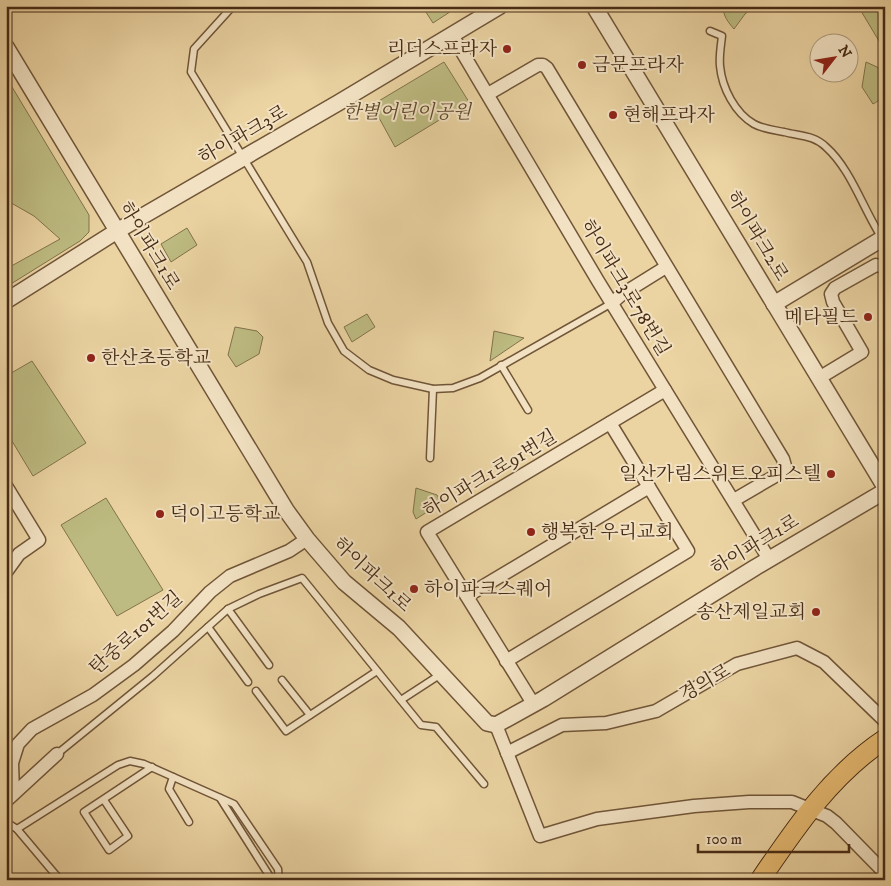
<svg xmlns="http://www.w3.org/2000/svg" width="891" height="886" viewBox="0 0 891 886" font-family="'IM FELL DW Pica','Noto Serif KR',serif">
<rect width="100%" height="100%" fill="#ebd3a2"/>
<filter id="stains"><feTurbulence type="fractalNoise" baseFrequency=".004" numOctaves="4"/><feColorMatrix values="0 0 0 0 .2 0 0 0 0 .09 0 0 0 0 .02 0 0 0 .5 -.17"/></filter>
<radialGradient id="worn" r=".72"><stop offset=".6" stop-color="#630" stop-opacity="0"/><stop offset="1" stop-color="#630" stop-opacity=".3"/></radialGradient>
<g fill="#bdbb81" stroke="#82734b">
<path d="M 422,6 L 459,6 L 433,23 Z"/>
<path d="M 723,6 L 755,6 L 745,14 L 734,29 C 728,22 723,16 723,6 Z"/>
<path d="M 858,6 L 885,6 L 885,51 Z"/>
<path d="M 444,62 L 469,102 L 395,147 L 372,105 Z"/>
<path d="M 866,62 L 877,67 L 885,74 C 885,90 888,96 873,104 L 862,87 Z"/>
<path d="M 6,77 L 89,215 L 89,232 L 80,241 L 6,287 L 6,269 L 60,239 L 34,216 L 6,200 Z"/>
<path d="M 187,228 L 197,245 L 171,262 L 161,244 Z"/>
<path d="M 367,314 L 375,327 L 352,342 L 344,327 Z"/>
<path d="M 235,327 L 257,331 L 263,337 L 259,354 L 236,367 L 228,355 Z"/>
<path d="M 494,331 L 524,338 L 490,361 Z"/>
<path d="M 32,361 L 86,443 L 33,476 L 6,431 L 6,376 Z"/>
<path d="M 416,488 L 437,495 L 441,503 L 416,519 L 413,512 Z"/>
<path d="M 106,498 L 163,590 L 117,616 L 61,525 Z"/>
</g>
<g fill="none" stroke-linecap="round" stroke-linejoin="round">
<defs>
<g id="service">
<path d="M 233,6 L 194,49 L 191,72 L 307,262 L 328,323 L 344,351 L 369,370 L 393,380 L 433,389 L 453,388 L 480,378 L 612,303"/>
<path d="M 710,31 L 722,36 C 721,45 719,56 720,66 C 722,88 735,113 754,124 C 763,129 774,130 784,132 C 799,136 814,135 826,147 C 851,169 864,211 882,238"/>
<path d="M 501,365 L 528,410"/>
<path d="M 430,458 L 433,389"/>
<path d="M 228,609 L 269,665"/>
<path d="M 208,627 L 248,682"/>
<path d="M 282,680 L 310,715"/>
<path d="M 256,691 L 286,731 L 377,671"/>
<path d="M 401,700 L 441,674"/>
<path d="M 57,754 L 153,676 L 228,609 L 259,594 L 302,578 L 421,725 L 436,727 L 484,784"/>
<path d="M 173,777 L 169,789 L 189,822"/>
<path d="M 220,798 L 272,880"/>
<path d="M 104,800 L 128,836 L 109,850 L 84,812 L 152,767"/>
<path d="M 6,822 L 17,829 L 60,880"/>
<path d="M 17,829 L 118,765 L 130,761 L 144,764 L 234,804 L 278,869 L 279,880"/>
</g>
<g id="minor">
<path d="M 452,35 L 598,281 L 769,559"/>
<path d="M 488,94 L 538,65 L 543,65 L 547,68 L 783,459 L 785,466 L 782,472 L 734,500"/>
<path d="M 612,303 L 621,295 L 666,267"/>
<path d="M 819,378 L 862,352 L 833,302 L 831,294 L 835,288 L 876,265 L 885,267"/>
<path d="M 6,486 L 39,540 L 19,554 L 6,572"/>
<path d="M 467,596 L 649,487"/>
<path d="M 506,661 L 688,551 L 610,423"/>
<path d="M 534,705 L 427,532 L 665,390"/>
<path d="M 496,725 L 540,836 L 597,819 L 694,806 L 749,802 L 792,802 L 827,816 L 836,823 L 885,873"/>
<path d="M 507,753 L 562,725 L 606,723 L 656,711 L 737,664 L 797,648 L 824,662 L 885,721"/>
<path d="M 13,794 L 12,763 L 18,744 L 32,729 L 93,695 L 134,665 L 173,631 L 210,592 L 230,576 L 289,551 L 307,539"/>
<path d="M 6,801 L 57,754"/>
</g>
<g id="tertiary">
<path d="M 594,6 L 885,487"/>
<path d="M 6,47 L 286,510 L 307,539 L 344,582 L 399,628 L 487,723 L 496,725 L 543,699 L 756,567 L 885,491"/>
<path d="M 6,301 L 117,231 L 338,103 L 500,6"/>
<path d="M 774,304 L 885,237"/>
</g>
<path id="primary" d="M 760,880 C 796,827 831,775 885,739"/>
</defs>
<use href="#service" stroke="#705538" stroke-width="9"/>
<use href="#minor" stroke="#705538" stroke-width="15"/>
<use href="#tertiary" stroke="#705538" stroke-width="18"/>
<use href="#primary" stroke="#472b15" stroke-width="21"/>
<use href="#service" stroke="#f2e2c3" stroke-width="6"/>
<use href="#minor" stroke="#f2e2c3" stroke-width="12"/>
<use href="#tertiary" stroke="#f2e2c3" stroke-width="15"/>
<use href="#primary" stroke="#e6ba71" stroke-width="19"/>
</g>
<g fill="#8f2418" stroke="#f2e2c3" stroke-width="2">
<circle cx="507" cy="49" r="5"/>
<circle cx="582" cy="65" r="5"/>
<circle cx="613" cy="115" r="5"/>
<circle cx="868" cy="317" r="5"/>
<circle cx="91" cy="358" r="5"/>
<circle cx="831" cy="474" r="5"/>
<circle cx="160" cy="514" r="5"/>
<circle cx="531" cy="532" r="5"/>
<circle cx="414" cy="589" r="5"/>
<circle cx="816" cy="612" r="5"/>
</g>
<g text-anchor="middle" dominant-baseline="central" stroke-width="4" stroke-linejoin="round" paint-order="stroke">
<g font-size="19" fill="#472b15" stroke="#f2e2c3" text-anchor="start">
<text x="497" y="49" text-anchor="end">리더스프라자</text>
<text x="592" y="65">금문프라자</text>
<text x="623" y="115">현해프라자</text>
<text x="858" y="317" text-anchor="end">메타필드</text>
<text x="101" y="358">한산초등학교</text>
<text x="821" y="474" text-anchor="end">일산가림스위트오피스텔</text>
<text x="170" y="514">덕이고등학교</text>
<text x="541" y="532">행복한 우리교회</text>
<text x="424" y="589">하이파크스퀘어</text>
<text x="806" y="612" text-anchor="end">송산제일교회</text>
</g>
<g font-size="19" font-style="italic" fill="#5f482b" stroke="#f2e2c3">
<text x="407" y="112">한별어린이공원</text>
</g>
<g font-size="19" fill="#472b15" stroke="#f2e2c3">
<text transform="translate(243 135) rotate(-30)">하이파크3로</text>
<text transform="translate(757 236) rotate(59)">하이파크2로</text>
<text transform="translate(149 246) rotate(59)">하이파크1로</text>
<text transform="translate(625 288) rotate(59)">하이파크3로78번길</text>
<text transform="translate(490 474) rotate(-31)">하이파크1로91번길</text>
<text transform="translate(755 545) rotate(-31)">하이파크1로</text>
<text transform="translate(372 575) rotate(43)">하이파크1로</text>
<text transform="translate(136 633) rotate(-41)">탄중로101번길</text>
<text transform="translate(705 683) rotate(-30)">경의로</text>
</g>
</g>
<rect width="891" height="886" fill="none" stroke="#ebd3a2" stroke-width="25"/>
<rect x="8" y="8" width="876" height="871" fill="none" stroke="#472b15" stroke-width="2.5"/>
<rect x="12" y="12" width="866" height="861" fill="none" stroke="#472b15"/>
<g transform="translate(834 58) rotate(59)"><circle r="24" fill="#f2e2c3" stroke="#ae997d"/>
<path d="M0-4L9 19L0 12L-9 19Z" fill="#8f2418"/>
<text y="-8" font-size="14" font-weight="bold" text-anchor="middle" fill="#472b15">N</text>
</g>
<path d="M698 844v8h151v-8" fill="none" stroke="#472b15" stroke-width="2.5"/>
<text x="706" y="844" font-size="15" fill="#472b15" stroke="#f2e2c3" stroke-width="4" paint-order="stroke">100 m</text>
<rect width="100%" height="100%" filter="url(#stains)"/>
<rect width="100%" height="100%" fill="url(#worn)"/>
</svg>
